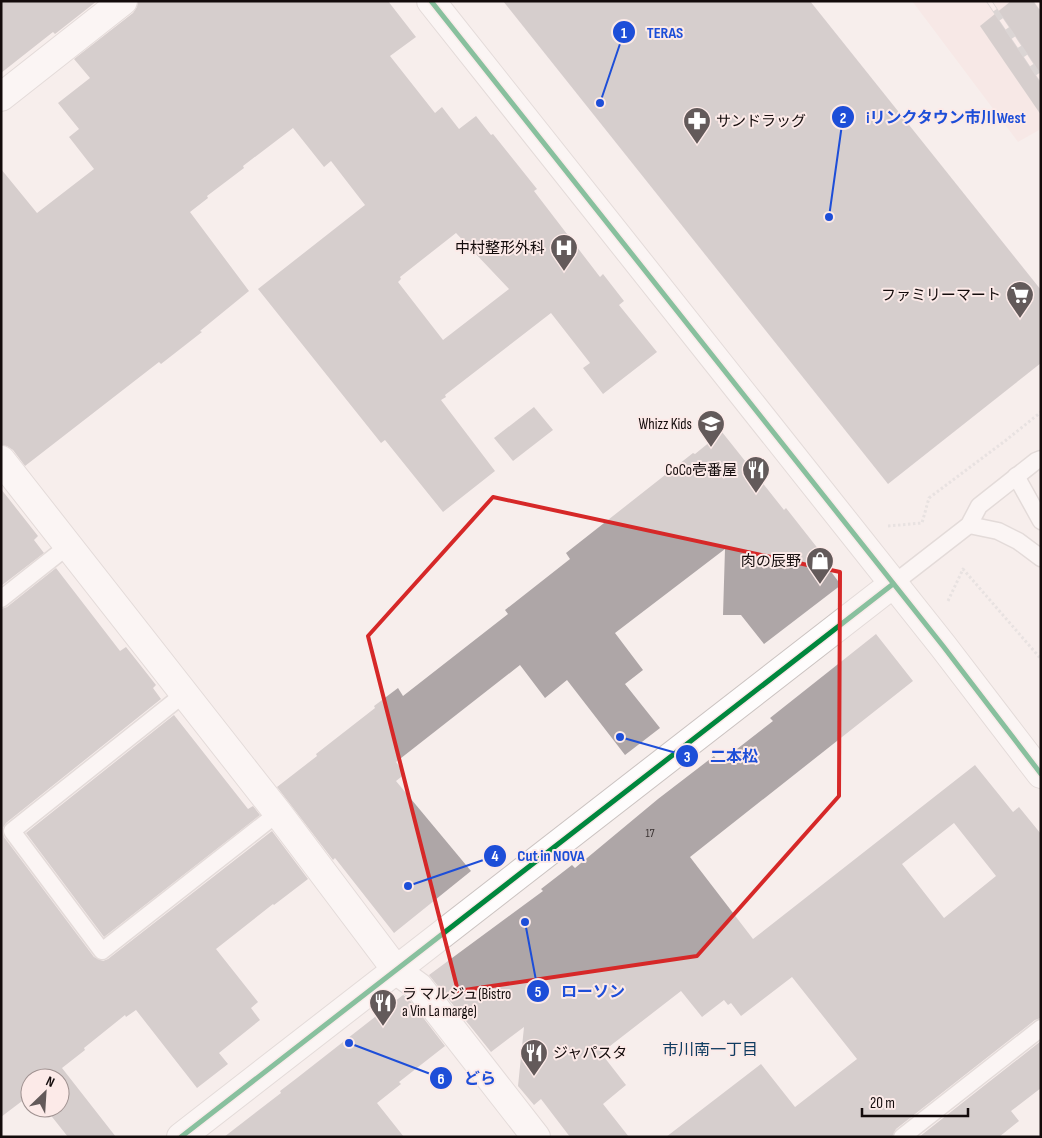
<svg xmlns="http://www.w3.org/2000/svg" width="1042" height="1138" viewBox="0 0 1042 1138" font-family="'Sofia Sans Condensed','Noto Sans JP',sans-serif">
<rect width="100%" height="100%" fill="#f7eeec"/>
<path fill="#f5e1de" d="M 912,1 L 1041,1 L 1041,129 L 1018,142 Z"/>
<g fill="#aea6a7" fill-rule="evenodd">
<path d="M 1,1 L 97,1 L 55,34 L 53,32 L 1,73 Z"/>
<path d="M 138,1 L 388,1 L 416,37 L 390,56 L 435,113 L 442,107 L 459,129 L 476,116 L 491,135 L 493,134 L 537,189 L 534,191 L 600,277 L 603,274 L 624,301 L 619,305 L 657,352 L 603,394 L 583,368 L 590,363 L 551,313 L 445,395 L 446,397 L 441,400 L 495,471 L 443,512 L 385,440 L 381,443 L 258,289 L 365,205 L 331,161 L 324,167 L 293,128 L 243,166 L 244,168 L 207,196 L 208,198 L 190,212 L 249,291 L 200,331 L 202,332 L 161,364 L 159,362 L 25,466 L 13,450 L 7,446 L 1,445 L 1,169 L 37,213 L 94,169 L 69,137 L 79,129 L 58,103 L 90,78 L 74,59 L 133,13 L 137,7 ZM 456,233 L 509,289 L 443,340 L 398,282 L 401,279 L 400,277 Z"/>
<path d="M 503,1 L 810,1 L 1041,290 L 1041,363 L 888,484 Z"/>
<path d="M 1011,1 L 1041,1 L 1041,115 L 980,26 Z"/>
<path d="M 534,407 L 553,430 L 513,461 L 494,438 Z"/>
<path d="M 722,432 L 784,510 L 786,508 L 823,555 L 820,557 L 841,585 L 764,644 L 741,615 L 723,615 L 725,549 L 615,633 L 643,670 L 625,684 L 660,728 L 625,755 L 567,680 L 545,698 L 520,665 L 396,762 L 405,774 L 396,781 L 471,871 L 394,933 L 335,858 L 333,860 L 277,787 L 317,756 L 316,754 L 375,708 L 374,706 L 398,688 L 403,696 L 508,614 L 505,610 L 570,559 L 566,553 L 693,453 L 695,454 Z"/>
<path d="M 1,489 L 38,536 L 34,540 L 44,553 L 1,586 Z"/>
<path d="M 56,568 L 120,651 L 126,647 L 156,685 L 153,688 L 161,699 L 6,823 L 3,828 L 4,837 L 94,957 L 103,961 L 108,959 L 272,831 L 308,879 L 274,905 L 273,904 L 216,949 L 258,1002 L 251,1008 L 260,1020 L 219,1053 L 228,1064 L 197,1088 L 136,1010 L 126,1017 L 125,1015 L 84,1048 L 85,1050 L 62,1068 L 116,1137 L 68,1137 L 45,1108 L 60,1108 L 60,1078 L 30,1078 L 30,1095 L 1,1117 L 1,609 L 7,607 Z"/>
<path d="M 876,634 L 913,681 L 690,857 L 753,939 L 975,765 L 1013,812 L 1019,807 L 1041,834 L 1041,1018 L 1035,1020 L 896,1129 L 892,1137 L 666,1137 L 761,1064 L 795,1107 L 857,1059 L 792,977 L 741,1016 L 731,1003 L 728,1005 L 724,1000 L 702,1017 L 681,991 L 601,1053 L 626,1085 L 603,1104 L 629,1137 L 570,1137 L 541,1099 L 534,1105 L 518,1086 L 524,1027 L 491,1052 L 429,975 L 543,891 L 541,889 L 572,865 L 575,868 L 658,799 L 714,756 L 719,763 L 773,721 L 770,718 ZM 954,823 L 996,876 L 944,918 L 902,864 Z"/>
<path d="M 174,715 L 248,809 L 253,806 L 260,815 L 104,937 L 26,833 Z"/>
<path d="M 403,995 L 408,998 L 445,1046 L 399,1082 L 401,1084 L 377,1103 L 404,1137 L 224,1137 L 281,1093 L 280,1091 L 297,1078 Z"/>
<path d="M 1041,1041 L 1041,1088 L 1011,1111 L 1019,1121 L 999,1137 L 919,1137 Z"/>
</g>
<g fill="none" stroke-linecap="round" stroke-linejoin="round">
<defs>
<g id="service">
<path d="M 1016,476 L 1041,521"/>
<path d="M 969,525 L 998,531 L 1018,541 L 1041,558"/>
<path d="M 893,584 L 969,525 L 979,506 L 1036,461 L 1041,459"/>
<path d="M 1,599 L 68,546"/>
<path d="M 184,694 L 12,831 L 102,951 L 278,813"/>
<path d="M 902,1137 L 1041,1028"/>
</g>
<g id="minor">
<path d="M 1,97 L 123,1"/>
<path d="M 1,460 L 278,813 L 397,971 L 419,987 L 536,1137"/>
</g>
<g id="tertiary">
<path d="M 431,1 L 943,646 L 1041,774"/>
<path d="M 181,1137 L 893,584"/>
</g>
</defs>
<use href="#service" stroke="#cbc3c1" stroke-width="19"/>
<use href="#minor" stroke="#cbc3c1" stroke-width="30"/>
<use href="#tertiary" stroke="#cbc3c1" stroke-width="30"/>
<g stroke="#d5d2d2" stroke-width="3" stroke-dasharray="2.5 2.5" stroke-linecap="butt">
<path d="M 888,526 L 922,523 L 929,498 L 1005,441 L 1041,412"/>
<path d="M 948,601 L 963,569 L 1041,659"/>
</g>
<use href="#service" stroke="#fefcfc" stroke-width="16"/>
<use href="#minor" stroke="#fefcfc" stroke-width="28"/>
<use href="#tertiary" stroke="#fefcfc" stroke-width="28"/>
<defs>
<g id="rail">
<path d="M 989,1 L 1041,79"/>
<path d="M 1036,1 L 1041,8"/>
</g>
</defs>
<use href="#rail" stroke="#b9b6b6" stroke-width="5.5"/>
<use href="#rail" stroke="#fceae8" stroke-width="4" stroke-dasharray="11" stroke-linecap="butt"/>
<defs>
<g id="cycleway">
<path d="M 431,1 L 943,646 L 1041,774"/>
<path d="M 181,1137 L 893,584"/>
</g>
</defs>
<use href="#cycleway" stroke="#fceae8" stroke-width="8"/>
<use href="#cycleway" stroke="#00873e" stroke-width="5"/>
</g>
<path d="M0 0H1042V1138H0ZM 493,497 L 840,572 L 839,796 L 697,956 L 458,991 L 368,636 Z" fill="#f7eeec" fill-opacity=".55" fill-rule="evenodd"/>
<path fill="none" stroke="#d62828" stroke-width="4" stroke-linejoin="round" d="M 493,497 L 840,572 L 839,796 L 697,956 L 458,991 L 368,636 Z"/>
<defs>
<symbol id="pharmacy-pin" viewBox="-11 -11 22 30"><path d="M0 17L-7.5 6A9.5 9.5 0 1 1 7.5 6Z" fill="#635a5a" stroke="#fceae8"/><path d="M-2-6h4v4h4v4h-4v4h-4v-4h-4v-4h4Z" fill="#fff"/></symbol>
<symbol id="hospital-pin" viewBox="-11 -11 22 30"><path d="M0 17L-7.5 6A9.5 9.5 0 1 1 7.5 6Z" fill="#635a5a" stroke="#fceae8"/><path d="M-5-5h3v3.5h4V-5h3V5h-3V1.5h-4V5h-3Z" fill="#fff"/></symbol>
<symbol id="supermarket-pin" viewBox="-11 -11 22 30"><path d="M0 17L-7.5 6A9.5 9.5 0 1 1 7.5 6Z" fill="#635a5a" stroke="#fceae8"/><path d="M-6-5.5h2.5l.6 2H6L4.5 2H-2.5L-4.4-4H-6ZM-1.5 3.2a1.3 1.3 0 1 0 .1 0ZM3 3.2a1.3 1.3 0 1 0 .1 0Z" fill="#fff"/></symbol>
<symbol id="school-pin" viewBox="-11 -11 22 30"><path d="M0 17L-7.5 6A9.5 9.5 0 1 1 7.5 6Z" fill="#635a5a" stroke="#fceae8"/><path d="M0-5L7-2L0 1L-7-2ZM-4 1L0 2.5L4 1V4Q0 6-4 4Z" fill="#fff"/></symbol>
<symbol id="restaurant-pin" viewBox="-11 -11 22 30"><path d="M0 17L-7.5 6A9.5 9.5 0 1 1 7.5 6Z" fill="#635a5a" stroke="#fceae8"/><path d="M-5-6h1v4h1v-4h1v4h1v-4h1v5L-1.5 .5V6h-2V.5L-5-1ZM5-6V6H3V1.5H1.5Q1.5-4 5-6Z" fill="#fff"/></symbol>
<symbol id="shop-pin" viewBox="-11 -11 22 30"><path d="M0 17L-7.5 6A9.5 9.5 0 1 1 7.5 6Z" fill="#635a5a" stroke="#fceae8"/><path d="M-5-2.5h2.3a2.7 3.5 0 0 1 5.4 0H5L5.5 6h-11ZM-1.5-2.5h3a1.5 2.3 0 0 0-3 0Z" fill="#fff"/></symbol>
</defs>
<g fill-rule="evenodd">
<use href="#pharmacy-pin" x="681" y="105" width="32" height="43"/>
<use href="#hospital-pin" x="548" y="232" width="32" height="43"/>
<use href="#supermarket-pin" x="1004" y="279" width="32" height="43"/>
<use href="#school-pin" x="695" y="408" width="32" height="43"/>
<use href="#restaurant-pin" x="740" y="454" width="32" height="43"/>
<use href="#shop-pin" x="804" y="545" width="32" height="43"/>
<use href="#restaurant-pin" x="367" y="987" width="32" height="43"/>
<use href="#restaurant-pin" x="518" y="1037" width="32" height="43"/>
</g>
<g text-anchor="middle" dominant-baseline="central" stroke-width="4" stroke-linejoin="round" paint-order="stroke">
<g font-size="12" fill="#3a3232">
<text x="650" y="833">17</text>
</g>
<g font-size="15" fill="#130b0b" stroke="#fceae8" text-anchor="end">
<text x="716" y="121" text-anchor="start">サンドラッグ</text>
<text x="545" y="248">中村整形外科</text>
<text x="1001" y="295">ファミリーマート</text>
<text x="692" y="424">Whizz Kids</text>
<text x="737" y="470">CoCo壱番屋</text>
<text x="801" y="561">肉の辰野</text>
<text x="402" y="994" text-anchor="start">ラ マルジュ(Bistro<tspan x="402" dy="17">a Vin La marge)</tspan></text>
<text x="553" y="1053" text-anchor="start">ジャパスタ</text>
</g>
<g font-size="16" fill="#103c61" stroke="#fceae8">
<text x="710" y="1050">市川南一丁目</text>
</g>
</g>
<path fill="none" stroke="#1d4ed8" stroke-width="2" d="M600 103L624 32M829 217L843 117M620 737L687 756M408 886L495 856M525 922L538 991M349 1043L441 1078"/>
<g fill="#1d4ed8" stroke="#fceae8" stroke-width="2">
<circle cx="600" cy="103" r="5"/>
<circle cx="829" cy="217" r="5"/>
<circle cx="620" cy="737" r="5"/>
<circle cx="408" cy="886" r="5"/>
<circle cx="525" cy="922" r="5"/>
<circle cx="349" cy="1043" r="5"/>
<circle cx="624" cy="32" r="12"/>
<circle cx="843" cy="117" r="12"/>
<circle cx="687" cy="756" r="12"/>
<circle cx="495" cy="856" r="12"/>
<circle cx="538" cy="991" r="12"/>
<circle cx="441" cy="1078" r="12"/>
</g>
<g font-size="15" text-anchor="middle" font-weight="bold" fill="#fff">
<text x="624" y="38">1</text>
<text x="843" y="123">2</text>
<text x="687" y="762">3</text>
<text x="495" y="861">4</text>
<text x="538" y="997">5</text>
<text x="441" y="1084">6</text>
</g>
<g font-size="16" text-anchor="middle" font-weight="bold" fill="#1d4ed8" stroke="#fceae8" stroke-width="4" stroke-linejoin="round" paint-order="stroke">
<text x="665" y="38">TERAS</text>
<text x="946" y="123">iリンクタウン市川West</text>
<text x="734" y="762">二本松</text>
<text x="551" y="861">Cut in NOVA</text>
<text x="593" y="997">ローソン</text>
<text x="480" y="1084">どら</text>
</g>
<rect width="1042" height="1138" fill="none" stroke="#130b0b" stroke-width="5"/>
<g transform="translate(45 1093) rotate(25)"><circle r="24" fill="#fceae8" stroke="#9f9190"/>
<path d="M0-4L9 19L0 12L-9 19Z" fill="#635a5a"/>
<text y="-8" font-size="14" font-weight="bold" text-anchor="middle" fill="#130b0b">N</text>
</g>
<path d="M862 1108v8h106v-8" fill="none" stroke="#130b0b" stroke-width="2.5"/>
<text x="870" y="1108" font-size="15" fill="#130b0b" stroke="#fceae8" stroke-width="4" paint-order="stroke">20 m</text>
</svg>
